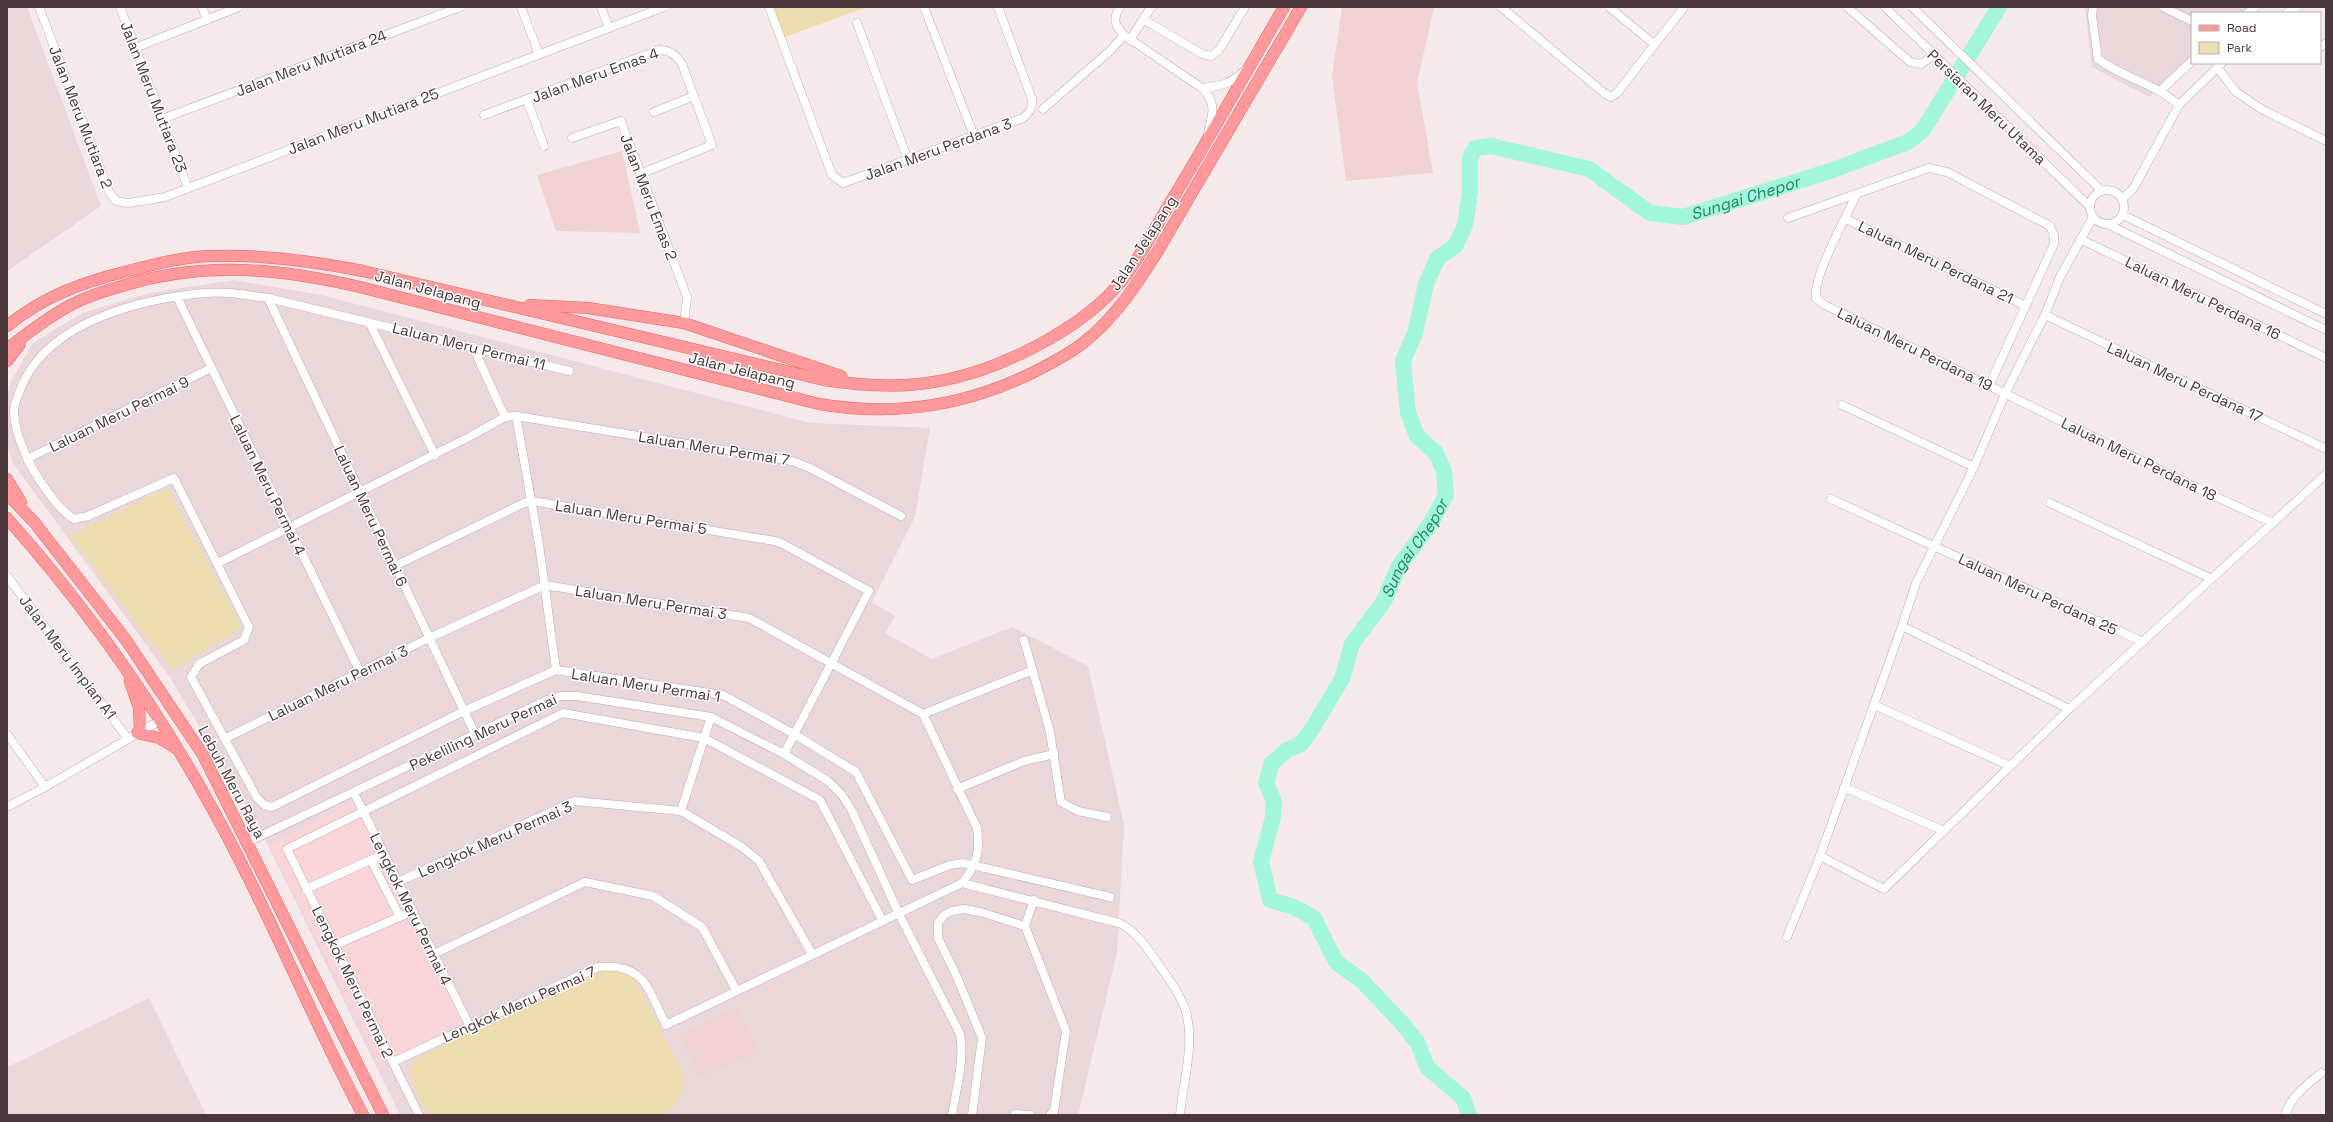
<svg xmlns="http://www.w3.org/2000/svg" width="2333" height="1122" viewBox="0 0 2333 1122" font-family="'Space Grotesk',sans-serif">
<rect width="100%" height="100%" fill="#f6e9ea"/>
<g fill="#ead7d8">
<path d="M 7,7 L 27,7 L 101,206 L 7,271 Z"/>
<path d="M 2085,7 L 2250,7 L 2243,13 L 2192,13 L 2192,59 L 2149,97 L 2092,67 Z"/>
<path d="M 234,280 L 321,295 L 811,423 L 930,428 L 915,517 L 872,602 L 895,616 L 885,633 L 932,659 L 1012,627 L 1088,666 L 1124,825 L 1117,953 L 1078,1115 L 400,1115 L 257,823 L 169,676 L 12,462 L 7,445 L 7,397 L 11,381 L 33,343 L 82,313 L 150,293 Z"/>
<path d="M 149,998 L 206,1115 L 7,1115 L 7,1067 Z"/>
</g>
<path fill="#f9d4d9" d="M 356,801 L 470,1024 L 382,1068 L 269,845 Z"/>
<g fill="#f0d2d3">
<path d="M 1342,7 L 1434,7 L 1417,83 L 1433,173 L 1346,181 L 1332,76 Z"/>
<path d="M 622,151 L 640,233 L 556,231 L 537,175 Z"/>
<path d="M 736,1007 L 759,1053 L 699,1077 L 679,1035 Z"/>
</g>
<g fill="#eddcaf">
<path d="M 773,7 L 867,7 L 785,37 Z"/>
<path d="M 167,488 L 242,628 L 172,670 L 70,535 Z"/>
<path d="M 608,969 L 632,975 L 683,1072 C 685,1092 680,1104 663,1115 L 428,1115 C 420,1098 403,1076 415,1059 L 595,972 Z"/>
</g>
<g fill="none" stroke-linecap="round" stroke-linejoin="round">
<path stroke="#a2f6db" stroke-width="16" id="s1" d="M 1469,1115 L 1463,1098 L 1428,1068 L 1417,1042 L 1401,1022 L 1362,981 L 1336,962 L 1314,918 L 1294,907 L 1270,900 L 1261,862 L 1273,817 L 1274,802 L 1266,782 L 1272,763 L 1287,750 L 1301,744 L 1312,729 L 1342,679 L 1352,644 L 1384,601 L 1399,566 L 1431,523 L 1446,495 L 1444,471 L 1436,453 L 1417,436 L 1408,413 L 1403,361 L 1415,333 L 1426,284 L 1437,259 L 1456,245 L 1465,225 L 1470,192 L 1470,158 L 1475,148 L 1491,146 L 1589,169 L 1650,213 L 1683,217 L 1830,171 L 1908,142 L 1923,130 L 1999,7"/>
<defs>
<g id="minor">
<path d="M 39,7 L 109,192 L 116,201 L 128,203 L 165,197 L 664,7"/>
<path d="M 120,7 L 188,188"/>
<path d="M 202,7 L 207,20"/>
<path d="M 521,7 L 539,54"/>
<path d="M 601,7 L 609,28"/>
<path d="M 769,7 L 832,175 L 843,183 L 1023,118 C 1030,113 1033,107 1032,99 L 998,7"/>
<path d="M 924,7 L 974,136"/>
<path d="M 1120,7 C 1112,19 1115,26 1124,35 L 1202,88 C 1218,105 1212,114 1208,134"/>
<path d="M 1501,7 L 1604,93 L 1611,97 L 1617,93 L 1684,7"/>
<path d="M 1609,7 L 1654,44"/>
<path d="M 1847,7 L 1910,62 L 1921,64 L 1934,55"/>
<path d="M 1885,7 L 2090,207"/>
<path d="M 1912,7 L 2102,191"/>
<path d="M 2093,7 L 2092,16 L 2098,59 C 2123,78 2155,83 2179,105"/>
<path d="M 2163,7 L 2192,21"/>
<path d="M 2248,13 L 2255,7"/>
<path d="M 2287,13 L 2297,7"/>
<path d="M 1143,19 L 1202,54 L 1211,56 L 1219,50 L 1245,7"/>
<path d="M 857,23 L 908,160"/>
<path d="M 1130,40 L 1151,7"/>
<path d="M 2320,47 L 2326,43"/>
<path d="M 135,48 L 239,7"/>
<path d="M 2217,67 L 2236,92 L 2263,110 L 2326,141"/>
<path d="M 1202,88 C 1220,86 1231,84 1244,71"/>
<path d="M 2161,90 L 2192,61"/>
<path d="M 527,100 L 544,146"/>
<path d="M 1043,109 L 1111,50 L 1124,35"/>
<path d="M 654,112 L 694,96"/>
<path d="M 484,115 L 659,50 C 670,50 676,55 682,64 L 712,145 L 640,174"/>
<path d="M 162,119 L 460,7"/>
<path d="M 572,138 L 621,121 L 687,297 L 684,323"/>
<circle cx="2107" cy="207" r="17"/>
<path d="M 1856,195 C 1846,219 1813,275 1816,298 L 1825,305 L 2197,488 L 2273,523"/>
<path d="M 2122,199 L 2133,189 L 2179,105 L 2222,63"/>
<path d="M 2123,215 L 2326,314"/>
<path d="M 1788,218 L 1929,168 L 1947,172 L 2050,226 L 2054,235 L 2054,244 L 1989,386"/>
<path d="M 1846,219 L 2026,306"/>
<path d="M 2107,224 L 2326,330"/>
<path d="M 2080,239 L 2326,358"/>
<path d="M 177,297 L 360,672"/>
<path d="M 268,298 L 475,734"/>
<path d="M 2045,315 L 2326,449"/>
<path d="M 369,322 L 435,455"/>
<path d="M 473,347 L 505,417 L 516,416 L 792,461 L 810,468 L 901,516"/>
<path d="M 569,371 L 268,298 C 247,295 225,291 204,293 C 142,299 54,320 24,381 C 20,390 15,400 14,410 C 14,423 19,439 24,451 C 31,470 57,509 74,519 L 88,516 L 174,478 L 249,627 L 244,640 L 199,664 L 191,677 L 257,798 L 264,805 L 272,807 L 464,711 L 556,670 L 723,695 L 794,734 L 856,772 L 912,880 L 950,865 L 963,863 L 1110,897"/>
<path d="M 1842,405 L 1974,467"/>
<path d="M 516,416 L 539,544 L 556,670"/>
<path d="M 27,459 L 211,368"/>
<path d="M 1831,499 L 2143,642"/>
<path d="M 2050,503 L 2210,578"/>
<path d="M 218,563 L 471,436 L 505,417"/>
<path d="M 395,566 L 524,503 L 532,501 L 775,541 L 783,544 L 869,591 L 784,754"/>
<path d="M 7,576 L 128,739"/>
<path d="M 1902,626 L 2069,709"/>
<path d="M 1024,640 L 1050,732 L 1061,802 L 1078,811 L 1107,817"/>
<path d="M 1874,705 L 2010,766"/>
<path d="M 923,714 L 1033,670"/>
<path d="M 7,734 L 45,787"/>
<path d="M 226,738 L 429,638 L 545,585 L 749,618 L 923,714 L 977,828 C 980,852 977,865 962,883 L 666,1025 C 648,990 645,962 598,967 L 393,1062"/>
<path d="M 1844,787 L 1944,831"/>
<path d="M 957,789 L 1024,761 L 1054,754"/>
<path d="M 354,793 L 469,1025"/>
<path d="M 7,807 L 45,787 L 161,720"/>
<path d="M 681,811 L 711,717"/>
<path d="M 248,842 L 547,700 L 561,696 L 577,696 L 711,717 L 784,754 L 828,781 L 842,795 L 852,811 L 899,914 L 960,1034 C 965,1059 956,1090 952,1115"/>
<path d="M 1820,856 L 1884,889 L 2069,709 L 2326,474"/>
<path d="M 371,860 L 400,917"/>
<path d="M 398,882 L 575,801 L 681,811 L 742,847 L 759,861 L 812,954"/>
<path d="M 962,883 L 1119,923 C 1136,931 1146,946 1157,962 C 1167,977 1180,993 1186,1012 C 1195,1044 1183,1082 1180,1115"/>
<path d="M 306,889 L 384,854"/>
<path d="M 1034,900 L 1025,926 L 1066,1031 L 1054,1111 L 1050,1115"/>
<path d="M 1787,937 L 1820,856 L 1902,626 L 1916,583 L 1974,467 L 2005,394 L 2045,315 L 2060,277 L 2093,217"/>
<path d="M 335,945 L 413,911"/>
<path d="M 434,954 L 585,882 L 653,896 L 702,927 L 736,990"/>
<path d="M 1015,1114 L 1030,1115"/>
<path d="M 419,1115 L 287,849 L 563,713 L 704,738 L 820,800 L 882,920"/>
<path d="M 972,1115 L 982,1038 L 957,977 L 938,938 L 938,923 L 944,915 L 952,911 L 964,909 L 980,912 L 1025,926"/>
<path d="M 2285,1115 C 2291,1096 2307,1085 2321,1073"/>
</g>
<g id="major">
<path d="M 530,305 L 588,308 L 684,323 L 841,376"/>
<path d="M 7,326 C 43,297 80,283 124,272 C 152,265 181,257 210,256 C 262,254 313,261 363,271 L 824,380 C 857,385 893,388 927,383 C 993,374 1082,331 1124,278 C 1143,253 1157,224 1173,198 C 1211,135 1247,70 1284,7"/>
<path d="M 7,349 C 26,334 46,319 67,307 C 87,296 108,290 129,284 C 209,261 281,269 360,287 L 819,404 C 894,417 965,406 1034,372 C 1051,363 1068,355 1083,343 C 1115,318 1138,283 1159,249 L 1301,7"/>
<path d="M 7,361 L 20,344"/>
<path d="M 7,479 L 21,502"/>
<path d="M 7,494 L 34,522 L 126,640 L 203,755 L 383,1115"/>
<path d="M 7,518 C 86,607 156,706 213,810 C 268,909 310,1015 363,1115"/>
<path d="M 130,681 L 139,708 L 140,732"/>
<path d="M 137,733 L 159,738 L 177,749"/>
</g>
</defs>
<use href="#minor" stroke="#c2abac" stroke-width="9"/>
<use href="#major" stroke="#ee5f64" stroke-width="12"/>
<use href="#minor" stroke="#fff" stroke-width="8"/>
<use href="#major" stroke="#ff999b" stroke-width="11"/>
</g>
<g text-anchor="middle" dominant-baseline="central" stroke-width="3" stroke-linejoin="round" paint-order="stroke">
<g font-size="15" fill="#4b3739" stroke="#fff">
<text transform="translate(311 63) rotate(-21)">Jalan Meru Mutiara 24</text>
<text transform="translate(595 75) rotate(-20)">Jalan Meru Emas 4</text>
<text transform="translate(154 97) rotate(69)">Jalan Meru Mutiara 23</text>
<text transform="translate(1987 107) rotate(44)">Persiaran Meru Utama</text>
<text transform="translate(81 117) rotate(69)">Jalan Meru Mutiara 2</text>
<text transform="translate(363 121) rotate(-21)">Jalan Meru Mutiara 25</text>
<text transform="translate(938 149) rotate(-20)">Jalan Meru Perdana 3</text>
<text transform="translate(649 197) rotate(69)">Jalan Meru Emas 2</text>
<text transform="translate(1143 243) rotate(-57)">Jalan Jelapang</text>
<text transform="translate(1936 262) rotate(26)">Laluan Meru Perdana 21</text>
<text transform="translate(428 289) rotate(15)">Jalan Jelapang</text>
<text transform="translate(2203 298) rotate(26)">Laluan Meru Perdana 16</text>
<text transform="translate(469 346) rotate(14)">Laluan Meru Permai 11</text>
<text transform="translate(1915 349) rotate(26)">Laluan Meru Perdana 19</text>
<text transform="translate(742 370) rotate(14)">Jalan Jelapang</text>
<text transform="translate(2185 382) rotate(25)">Laluan Meru Perdana 17</text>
<text transform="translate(119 414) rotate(-26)">Laluan Meru Permai 9</text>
<text transform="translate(714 448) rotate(9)">Laluan Meru Permai 7</text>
<text transform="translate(2139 459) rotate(26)">Laluan Meru Perdana 18</text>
<text transform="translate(268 485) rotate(64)">Laluan Meru Permai 4</text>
<text transform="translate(371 516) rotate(65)">Laluan Meru Permai 6</text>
<text transform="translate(631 517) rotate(9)">Laluan Meru Permai 5</text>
<text transform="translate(2038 594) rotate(25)">Laluan Meru Perdana 25</text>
<text transform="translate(651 602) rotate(9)">Laluan Meru Permai 3</text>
<text transform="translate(68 657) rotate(53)">Jalan Meru Impian A1</text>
<text transform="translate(338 683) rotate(-26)">Laluan Meru Permai 3</text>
<text transform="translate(646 685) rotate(9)">Laluan Meru Permai 1</text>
<text transform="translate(483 732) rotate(-25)">Pekeliling Meru Permai</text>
<text transform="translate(232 782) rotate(62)">Lebuh Meru Raya</text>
<text transform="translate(495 839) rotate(-24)">Lengkok Meru Permai 3</text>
<text transform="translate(411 909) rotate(64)">Lengkok Meru Permai 4</text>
<text transform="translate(353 982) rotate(64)">Lengkok Meru Permai 2</text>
<text transform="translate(519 1004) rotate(-24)">Lengkok Meru Permai 7</text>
</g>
<g font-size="16" font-style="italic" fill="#1f8364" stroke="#fff">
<text stroke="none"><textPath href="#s1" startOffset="1440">Sungai Chepor</textPath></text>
<text stroke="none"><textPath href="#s1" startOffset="709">Sungai Chepor</textPath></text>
</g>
</g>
<rect width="2333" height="1122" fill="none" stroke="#4b3739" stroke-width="16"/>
<rect x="2191" y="12" width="130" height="52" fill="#ffffff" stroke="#b7afb0"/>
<rect x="2199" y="25" width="20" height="6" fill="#ff999b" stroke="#b7afb0"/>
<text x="2227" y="32" font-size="12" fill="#4b3739">Road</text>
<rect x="2199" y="42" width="20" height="12" fill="#eddcaf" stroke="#b7afb0"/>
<text x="2227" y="52" font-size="12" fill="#4b3739">Park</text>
</svg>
